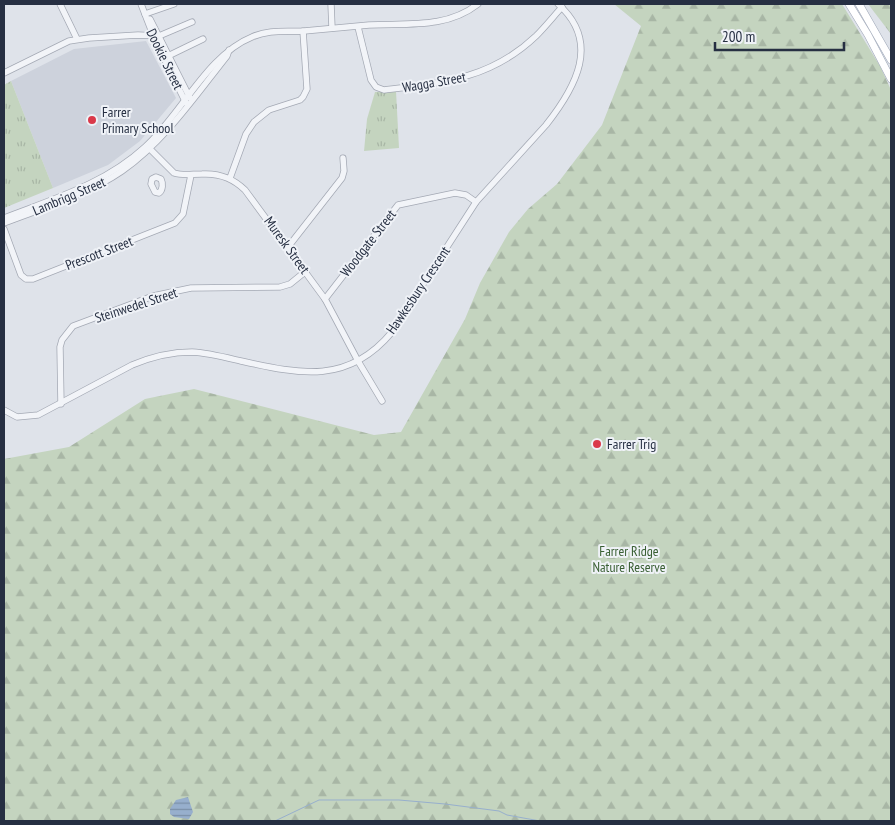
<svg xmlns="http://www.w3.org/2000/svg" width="895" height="825" viewBox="0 0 895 825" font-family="'PT Sans Narrow',sans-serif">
<defs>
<pattern id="grass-tufts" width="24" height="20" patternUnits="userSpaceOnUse" patternTransform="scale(1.25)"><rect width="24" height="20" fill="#c4d4bf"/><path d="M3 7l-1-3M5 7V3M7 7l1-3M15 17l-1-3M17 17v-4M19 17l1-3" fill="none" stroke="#a8b6a5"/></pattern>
<pattern id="forest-firs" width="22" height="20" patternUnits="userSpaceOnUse" patternTransform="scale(1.25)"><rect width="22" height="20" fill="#c4d4bf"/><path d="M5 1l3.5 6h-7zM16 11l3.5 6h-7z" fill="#a8b6a5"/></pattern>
<pattern id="water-rules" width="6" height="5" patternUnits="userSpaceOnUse" patternTransform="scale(1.25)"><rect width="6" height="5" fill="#97afcd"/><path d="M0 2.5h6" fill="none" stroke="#7b8fa8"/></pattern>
</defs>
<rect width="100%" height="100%" fill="#dfe3ea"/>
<path fill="#cdd2dc" d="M 146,41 L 176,98 L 140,141 L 108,165 L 53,188 L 11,81 L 74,49 Z"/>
<g fill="url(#grass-tufts)">
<path d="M 11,81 L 53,188 L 4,208 L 4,85 Z"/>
<path d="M 396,91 L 399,148 L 364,151 L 367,119 L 375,92 Z"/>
</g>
<g fill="url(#forest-firs)">
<path d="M 614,4 L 842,4 L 880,66 L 891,90 L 891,821 L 4,821 L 4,459 L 69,447 L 145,399 L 194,389 L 374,435 L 401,432 L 465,319 L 480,283 L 509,232 L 528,209 L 557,184 L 602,125 L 641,26 Z"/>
<path d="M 868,4 L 891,4 L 891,34 Z"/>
</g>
<path fill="url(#water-rules)" d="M 188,797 L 193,812 L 189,819 L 174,817 L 170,814 L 170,809 L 176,800 Z"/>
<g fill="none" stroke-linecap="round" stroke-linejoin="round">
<path stroke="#97afcd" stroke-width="1" d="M 275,821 L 319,800 L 399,800 L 445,804 L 499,811 L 507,815 L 540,821"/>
<defs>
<g id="minor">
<path d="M 60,4 L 77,39"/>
<path d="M 141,4 L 155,40 L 186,103"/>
<path d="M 331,4 L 332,28"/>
<path d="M 145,14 L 174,4"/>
<path d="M 150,19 L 190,98"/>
<path d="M 358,27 L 371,80 L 376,87 L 384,90 C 442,83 491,79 536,36 C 545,27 553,17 562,7"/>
<path d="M 168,56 L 203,39"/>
<path d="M 4,73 L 69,41 L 89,38 L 138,35 L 159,36 L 192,22"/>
<path d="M 147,146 L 174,173 C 183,176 192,174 202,174 C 219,173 233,178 245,190 L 325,299 L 358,361 L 382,401"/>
<path d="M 156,177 L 161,179 C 163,183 163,190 159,193 L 155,192 L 151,184 L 152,179 Z"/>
<path d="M 230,178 L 246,134 L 254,122 L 269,110 L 300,100 L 303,97 L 307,89 L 303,31"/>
<path d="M 4,218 C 53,199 105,184 145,147 C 181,115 207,55 252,37 C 269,29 286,32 304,31 C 326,29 347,27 369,25 C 407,23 446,29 478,4"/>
<path d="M 4,223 C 43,208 87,195 122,171 C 164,142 196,95 227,56 L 229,50"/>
<path d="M 4,229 L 21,275 L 26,279 L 33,279 L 175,223 L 183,214 L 191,175"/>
<path d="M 288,247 L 342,178 L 344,171 L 343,158"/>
<path d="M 325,299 L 398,205 L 455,193 L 466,195 L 476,202"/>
<path d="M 61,404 L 60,347 L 62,340 L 73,326 L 153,296 L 191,288 L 280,287 L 290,284 L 306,271"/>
<path d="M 4,410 L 17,417 L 38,415 L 132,365 C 151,357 171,352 192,352 C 209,353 224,357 241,361 C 300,374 348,385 392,332 L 476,202 L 546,125 C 576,87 601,42 558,4"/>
</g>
<g id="major">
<path d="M 849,4 L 868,35 L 891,79"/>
<path d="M 859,4 L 891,60"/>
</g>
</defs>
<use href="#minor" stroke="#a4a9b4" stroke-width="7"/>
<use href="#major" stroke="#9da6b6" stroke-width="8"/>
<use href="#minor" stroke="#f2f4f8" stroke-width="5.5"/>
<use href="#major" stroke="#fff" stroke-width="7"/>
</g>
<g fill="#da394a" stroke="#eff2f7" stroke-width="2">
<circle cx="92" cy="120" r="5"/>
<circle cx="597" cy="444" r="5"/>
</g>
<g text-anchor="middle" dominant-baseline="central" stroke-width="4" stroke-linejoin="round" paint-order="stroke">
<g font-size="14" fill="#262f42" stroke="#eff2f7">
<text transform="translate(165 59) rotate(64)">Dookie Street</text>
<text transform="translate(434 82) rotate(-10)">Wagga Street</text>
<text transform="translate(69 196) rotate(-23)">Lambrigg Street</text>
<text transform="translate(368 243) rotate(-52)">Woodgate Street</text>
<text transform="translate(287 245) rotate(54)">Muresk Street</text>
<text transform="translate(99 253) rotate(-21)">Prescott Street</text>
<text transform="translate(418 290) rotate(-56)">Hawkesbury Crescent</text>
<text transform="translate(136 305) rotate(-18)">Steinwedel Street</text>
</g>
<g font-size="14" fill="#262f42" stroke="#eff2f7" text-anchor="start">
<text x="102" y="112">Farrer<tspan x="102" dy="16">Primary School</tspan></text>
<text x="607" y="444">Farrer Trig</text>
</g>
<g font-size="14" fill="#395f33" stroke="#eff2f7">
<text x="629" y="551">Farrer Ridge<tspan x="629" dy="16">Nature Reserve</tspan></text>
</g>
</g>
<rect width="895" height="825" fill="none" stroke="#262f42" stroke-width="10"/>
<path d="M715 42v8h129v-8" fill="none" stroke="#262f42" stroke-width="2.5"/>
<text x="722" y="42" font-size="15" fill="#262f42" stroke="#eff2f7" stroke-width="4" paint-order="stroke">200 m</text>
</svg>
